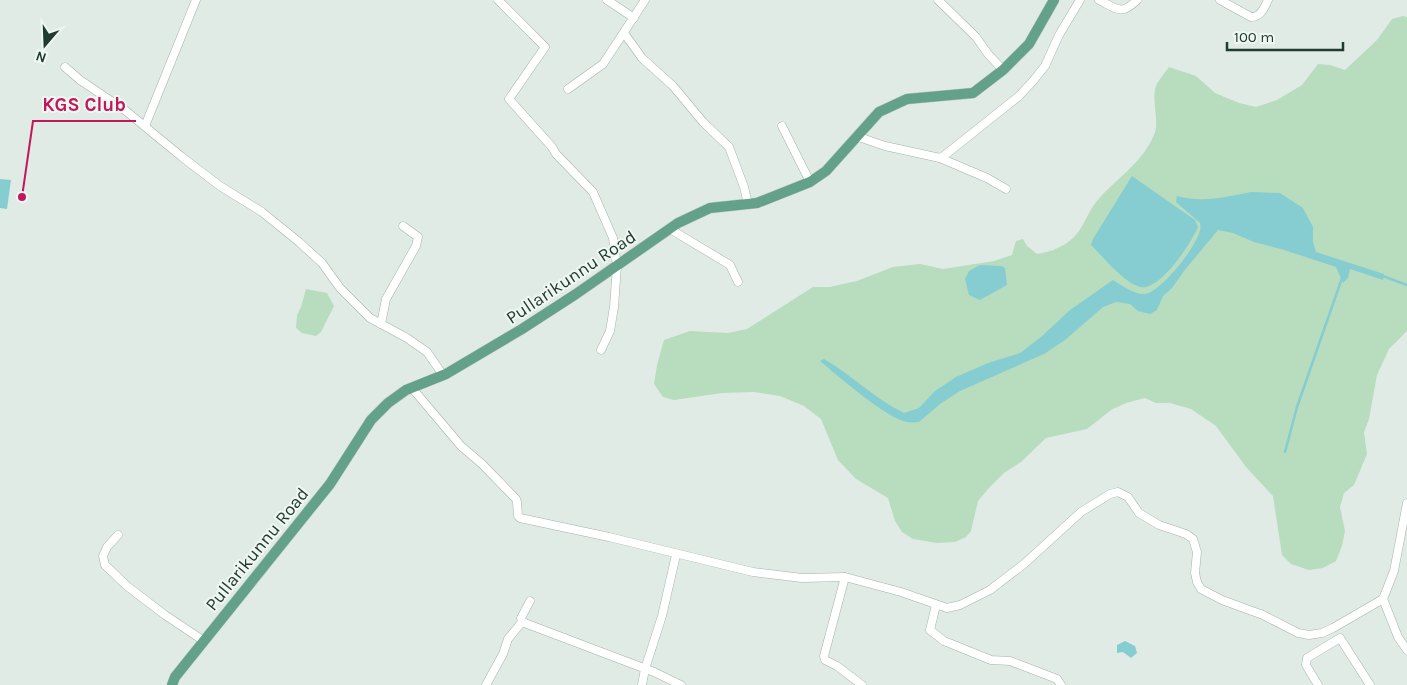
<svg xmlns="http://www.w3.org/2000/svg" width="1407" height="685" viewBox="0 0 1407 685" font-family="Karla,sans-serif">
<rect width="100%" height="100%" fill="#e0ebe5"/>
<g fill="#b8dcbe">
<path d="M 1403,16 L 1407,17 L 1407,331 L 1389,349 L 1377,375 L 1369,419 L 1364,432 L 1367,454 L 1354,485 L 1344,493 L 1340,507 L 1345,531 L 1342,546 L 1336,561 L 1323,568 L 1309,570 L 1291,564 L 1282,555 L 1273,496 L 1246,467 L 1216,426 L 1191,409 L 1170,403 L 1156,403 L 1145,398 L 1126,403 L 1111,410 L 1087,429 L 1046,438 L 1021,462 L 1004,473 L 988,489 L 978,501 L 971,531 L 966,537 L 955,542 L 937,543 L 913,539 L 902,532 L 895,521 L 888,498 L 856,479 L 838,460 L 821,419 L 804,406 L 780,396 L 754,392 L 722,393 L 674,400 L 663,397 L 654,384 L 657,365 L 664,340 L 690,331 L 728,333 L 747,329 L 813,287 L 830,287 L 857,281 L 893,267 L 920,264 L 943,269 L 994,261 L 1012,255 L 1016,241 L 1023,239 L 1027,246 L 1037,254 C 1048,252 1059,249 1068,242 C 1083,232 1086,214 1097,201 C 1116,178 1141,165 1154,135 C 1160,122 1151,99 1156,86 C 1159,79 1165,73 1169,67 L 1196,76 L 1215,93 L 1239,103 L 1256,107 L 1277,100 L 1302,85 L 1318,64 L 1330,65 L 1345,70 L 1377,40 L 1392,19 Z"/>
<path d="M 306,289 L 327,293 L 334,306 L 321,332 L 316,336 L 302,333 L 296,328 L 297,315 L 301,307 Z"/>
</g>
<g fill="#86cdd1">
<path d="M 1132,176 L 1195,220 L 1198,227 C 1192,242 1160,291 1141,287 C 1125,284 1103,257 1091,245 L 1093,239 Z"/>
<path d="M 0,179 L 11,180 L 7,209 L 0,208 Z"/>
<path d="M 1251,192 L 1280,193 L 1303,208 L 1313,227 L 1313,242 L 1316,252 L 1384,274 L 1383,280 L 1350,269 L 1348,278 L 1343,283 L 1336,267 L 1281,249 L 1254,242 L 1233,233 L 1218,230 L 1184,271 L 1172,288 L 1163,296 L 1157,310 L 1150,314 L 1138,311 L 1130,304 L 1116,302 L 1103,307 L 1065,340 L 1044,354 L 960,391 L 940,404 L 919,422 C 915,422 911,423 907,422 C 887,419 838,376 820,361 L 824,359 C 852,375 875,399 904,413 L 919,408 L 935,391 L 956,377 L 988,363 L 1020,353 L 1041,337 L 1070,310 L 1113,280 C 1121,285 1135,295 1145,294 C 1161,292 1197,246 1200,230 C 1201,229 1200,224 1200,223 L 1176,202 L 1177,196 C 1202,203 1227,197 1251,192 Z"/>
<path d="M 980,265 L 1001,266 L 1005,268 L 1007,285 L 980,300 L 969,295 L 965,279 L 969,271 Z"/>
<path d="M 1125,641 L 1135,646 L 1137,653 L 1131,658 L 1123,652 L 1117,653 L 1117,645 Z"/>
</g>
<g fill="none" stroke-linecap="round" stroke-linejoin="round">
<g stroke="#86cdd1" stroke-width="2.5">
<path d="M 1383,276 L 1407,285"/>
<path d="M 1285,452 L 1297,407 L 1342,278"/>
</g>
<defs>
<g id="minor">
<path d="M 498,0 L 545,47 L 509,99 L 552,147 L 556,154 L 593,192 L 613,238 L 617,266 L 614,307 L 610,331 L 601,350"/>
<path d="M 607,0 L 634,18"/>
<path d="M 938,0 L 976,37 L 988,54 L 1003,70"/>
<path d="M 1099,0 C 1117,9 1121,16 1137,0"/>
<path d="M 1220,0 L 1251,17 C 1261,17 1264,8 1268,0"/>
<path d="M 624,33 L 642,58 L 673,86 L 703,122 L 729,147 L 744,187 L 748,204"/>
<path d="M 65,67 L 80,80 L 126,111 L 182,157 L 220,186 L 262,212 L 299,242 L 322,263 L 340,288 L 370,318 L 407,338 L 427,352 L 443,375"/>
<path d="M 568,89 L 603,64 L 645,0"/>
<path d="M 145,126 L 196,0"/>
<path d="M 782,126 L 810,182"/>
<path d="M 856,136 L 885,146 L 940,158 L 945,155 L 1019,96 L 1033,81 L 1045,66 L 1059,35 L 1080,0"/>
<path d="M 940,158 L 987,178 L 1006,189"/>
<path d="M 670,229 L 730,265 L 738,282"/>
<path d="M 381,324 L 386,299 L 416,246 L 418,237 L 403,226"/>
<path d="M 412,388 L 461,446 L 482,464 L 516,499 L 517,502 L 518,516 L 520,518 L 609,537 L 753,572 L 802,578 L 845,577 L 901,592 L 947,608 L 960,605 L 990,590 L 1024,564 L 1081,512 L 1110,494 L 1118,492 L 1128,497 L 1139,513 L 1159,525 L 1186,534 L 1193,539 L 1197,552 L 1195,573 L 1197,582 L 1201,589 L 1222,600 L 1263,615 L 1298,633 L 1309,635 L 1322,633 L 1333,628 L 1383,599 L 1394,571 L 1407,503"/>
<path d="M 118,535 L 107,547 L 103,556 L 105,565 L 127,586 L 165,615 L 204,641"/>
<path d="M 845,577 L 824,656 L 825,660 L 837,666 L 862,685"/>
<path d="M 1383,599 L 1398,637 L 1407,650"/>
<path d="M 530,601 L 521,618 L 522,622 L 654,672 L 681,685"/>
<path d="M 936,605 L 930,630 L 944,641 L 991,660 L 1010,661 L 1057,679 L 1061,685"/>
<path d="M 486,685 L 503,654 L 508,639 L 522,622"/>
<path d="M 642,685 L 645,669 L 662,616 L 676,555"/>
<path d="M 1318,685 L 1306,665 L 1307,658 L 1340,638 L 1370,685"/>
</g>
<path id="major" d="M 172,685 L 175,677 L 330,484 L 371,420 L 388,403 L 406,390 L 446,374 L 522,329 L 576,294 L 678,223 L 710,208 L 757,203 L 810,182 L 826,171 L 879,112 L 907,99 L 973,93 L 1003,70 L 1029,44 L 1054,0"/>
</defs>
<use href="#minor" stroke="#a3b3ab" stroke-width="9"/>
<use href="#major" stroke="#c1c8c5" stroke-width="11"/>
<use href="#minor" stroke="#fff" stroke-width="8"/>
<use href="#major" stroke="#63a18b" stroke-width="10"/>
</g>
<g text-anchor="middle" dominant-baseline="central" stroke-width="4" stroke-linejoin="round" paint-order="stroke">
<g font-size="18" fill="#203b31" stroke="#f0f7f3">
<text transform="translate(571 277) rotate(-34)">Pullarikunnu Road</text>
<text transform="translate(257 549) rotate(-51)">Pullarikunnu Road</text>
</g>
</g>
<path fill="none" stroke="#c2185b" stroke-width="2" d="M22 197L33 121H136"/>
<circle fill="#c2185b" stroke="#f0f7f3" stroke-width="2" cx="22" cy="197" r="5"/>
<g font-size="19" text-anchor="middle" font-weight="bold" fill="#c2185b" stroke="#f0f7f3" stroke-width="4" stroke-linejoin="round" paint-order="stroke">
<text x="84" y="111">KGS Club</text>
</g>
<g transform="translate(45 45) rotate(199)" stroke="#f0f7f3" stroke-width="4" paint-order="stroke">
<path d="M0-4L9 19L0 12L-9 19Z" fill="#203b31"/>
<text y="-8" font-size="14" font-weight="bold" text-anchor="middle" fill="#203b31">N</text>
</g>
<path d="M1227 42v8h116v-8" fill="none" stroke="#203b31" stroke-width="2.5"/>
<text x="1234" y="42" font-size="15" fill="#203b31" stroke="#f0f7f3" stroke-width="4" paint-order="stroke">100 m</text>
</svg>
